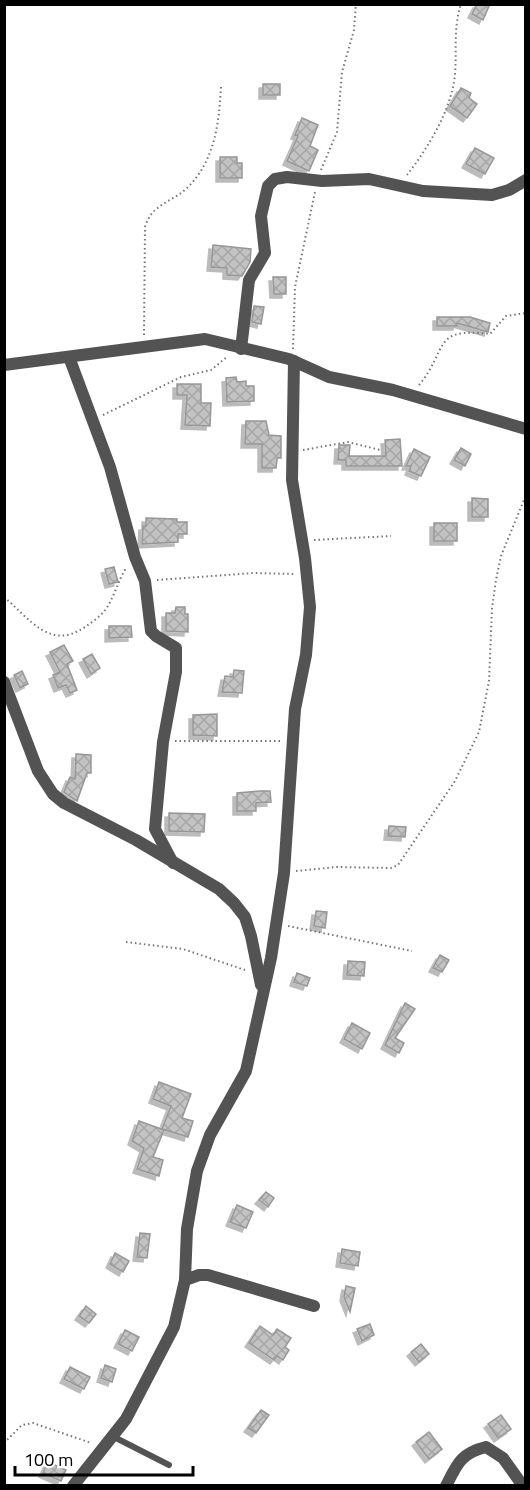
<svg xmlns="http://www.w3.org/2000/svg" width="530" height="1490" viewBox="0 0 530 1490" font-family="'Titillium Web',sans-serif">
<defs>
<pattern id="building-cross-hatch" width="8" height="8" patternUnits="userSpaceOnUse" patternTransform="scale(1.5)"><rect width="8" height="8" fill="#c3c3c3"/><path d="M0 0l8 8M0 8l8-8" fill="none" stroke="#a6a6a6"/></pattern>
<filter id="shadow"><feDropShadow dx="-4" dy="4" stdDeviation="0" flood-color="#0004"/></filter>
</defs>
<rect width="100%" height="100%" fill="#fff"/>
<g fill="url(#building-cross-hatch)" stroke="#979797" stroke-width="1.5" filter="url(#shadow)">
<path d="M 477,4 L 490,4 L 483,20 L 472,14 Z"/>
<rect x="263" y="84" width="17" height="11"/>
<path d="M 461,88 L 471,93 L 469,98 L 477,104 L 467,118 L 450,106 Z"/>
<path d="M 302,118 L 318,125 L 310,146 L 318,150 L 309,171 L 287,161 L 298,136 L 295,135 Z"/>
<path d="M 475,148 L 494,158 L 485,174 L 466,164 Z"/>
<path d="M 220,157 L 237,157 L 237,163 L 242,163 L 242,178 L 220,178 Z"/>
<path d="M 213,245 L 251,249 L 250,262 L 242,276 L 227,275 L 227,268 L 211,267 Z"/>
<path d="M 273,277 L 286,277 L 286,294 L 274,294 Z"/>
<path d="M 254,306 L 264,307 L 261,324 L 252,322 Z"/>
<path d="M 437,317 L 470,317 L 490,323 L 488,332 L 457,323 L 457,326 L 437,326 Z"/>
<path d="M 236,377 L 237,382 L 246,381 L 246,386 L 254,386 L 254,401 L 227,402 L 226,378 Z"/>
<path d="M 177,384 L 201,384 L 201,403 L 211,403 L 210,426 L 185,425 L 187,395 L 177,395 Z"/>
<path d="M 246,421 L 266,421 L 269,435 L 281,436 L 281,458 L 277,458 L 276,468 L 262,468 L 262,444 L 245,444 Z"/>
<path d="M 400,439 L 402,466 L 346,466 L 346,460 L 338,460 L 339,445 L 350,445 L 349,456 L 386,456 L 385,440 Z"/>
<path d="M 461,448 L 471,454 L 465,466 L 454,460 Z"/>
<path d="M 414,449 L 430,457 L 421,476 L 409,471 L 411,466 L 406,466 Z"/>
<path d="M 472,498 L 488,499 L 488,517 L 472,517 Z"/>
<path d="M 146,518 L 177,519 L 177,522 L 187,522 L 187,534 L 178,534 L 178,542 L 142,544 L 143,526 L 146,526 Z"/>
<rect x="434" y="523" width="23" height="18"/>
<path d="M 114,567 L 118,582 L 109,584 L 105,569 Z"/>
<path d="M 176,607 L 185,607 L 185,614 L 188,614 L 188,632 L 166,631 L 166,613 L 175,613 Z"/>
<path d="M 109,626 L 131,626 L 132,637 L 109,638 Z"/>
<path d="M 64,645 L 73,661 L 67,664 L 77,690 L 70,693 L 66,685 L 58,688 L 53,675 L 60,672 L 50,652 Z"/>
<path d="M 92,654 L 100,668 L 91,674 L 83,659 Z"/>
<path d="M 234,670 L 244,671 L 242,693 L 222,692 L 225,676 L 233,677 Z"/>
<path d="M 22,671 L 28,684 L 20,688 L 14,675 Z"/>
<path d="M 217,714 L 217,736 L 193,735 L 193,715 Z"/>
<path d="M 76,754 L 91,755 L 91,773 L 87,773 L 77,801 L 64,792 L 70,777 L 75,779 Z"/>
<path d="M 260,791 L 270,791 L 271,802 L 256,803 L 256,811 L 237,811 L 237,793 Z"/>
<path d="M 169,813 L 205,814 L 204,832 L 169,831 Z"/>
<path d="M 389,826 L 406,827 L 405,837 L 388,836 Z"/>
<path d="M 316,911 L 327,912 L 325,928 L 314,926 Z"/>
<path d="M 440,955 L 449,960 L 442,972 L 433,968 Z"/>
<path d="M 348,961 L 365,962 L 364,976 L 347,975 Z"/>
<path d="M 297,973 L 310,978 L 307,986 L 294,982 Z"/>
<path d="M 405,1003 L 415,1009 L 395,1038 L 404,1043 L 399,1053 L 385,1045 Z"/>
<path d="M 352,1023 L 370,1033 L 362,1049 L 344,1039 Z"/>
<path d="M 159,1082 L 191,1094 L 182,1118 L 193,1121 L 188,1137 L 162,1129 L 171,1106 L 153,1099 Z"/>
<path d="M 139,1121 L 164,1130 L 153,1157 L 163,1160 L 159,1176 L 137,1169 L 144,1148 L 132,1141 Z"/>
<path d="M 266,1192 L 274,1198 L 268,1207 L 259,1200 Z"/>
<path d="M 237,1205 L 253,1212 L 246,1228 L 230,1222 Z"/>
<path d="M 140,1233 L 150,1234 L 147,1258 L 137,1257 Z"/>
<path d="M 342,1249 L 360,1252 L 358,1266 L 340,1263 Z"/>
<path d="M 115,1253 L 129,1261 L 123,1272 L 110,1264 Z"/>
<path d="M 346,1286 L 355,1288 L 350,1312 L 344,1297 Z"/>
<path d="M 86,1306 L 96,1314 L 89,1323 L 79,1316 Z"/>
<path d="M 370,1324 L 374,1335 L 362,1341 L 357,1329 Z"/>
<path d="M 260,1326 L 273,1335 L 277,1329 L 291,1338 L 285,1347 L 289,1350 L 283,1360 L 277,1356 L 274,1360 L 249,1343 Z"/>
<path d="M 125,1330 L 139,1337 L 132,1351 L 118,1344 Z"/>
<path d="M 421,1344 L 429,1354 L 419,1362 L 411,1352 Z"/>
<path d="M 105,1365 L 116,1369 L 112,1382 L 101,1378 Z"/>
<path d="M 70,1367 L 90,1377 L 84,1389 L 64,1379 Z"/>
<path d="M 261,1410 L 269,1415 L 256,1433 L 248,1428 Z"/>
<path d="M 501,1415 L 511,1429 L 498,1438 L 488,1424 Z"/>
<path d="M 429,1432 L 442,1449 L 429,1459 L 416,1442 Z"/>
<path d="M 48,1462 L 66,1470 L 61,1481 L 43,1473 Z"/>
</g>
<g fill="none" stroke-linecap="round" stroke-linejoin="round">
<g stroke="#757575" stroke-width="2" stroke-dasharray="1.5 3" stroke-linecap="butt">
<path d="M 321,170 L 337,132 L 342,72 L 354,30 L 356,4"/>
<path d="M 407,175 C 428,148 452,109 455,74 C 457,49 453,29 461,4"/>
<path d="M 144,335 L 145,227 C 152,203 172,203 188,187 C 215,160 219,123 221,87"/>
<path d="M 293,349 L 295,287 L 315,192"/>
<path d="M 419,385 C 449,349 431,327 490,334 L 506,316 L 526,313"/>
<path d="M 103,415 L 181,377 L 211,370 L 227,357"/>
<path d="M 303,450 L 348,442 L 380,450"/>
<path d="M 314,540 L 391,536"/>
<path d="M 157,580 L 254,573 L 295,574"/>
<path d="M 4,597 C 30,619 50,651 85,627 C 92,622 100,617 106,609 C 114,597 118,581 126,568"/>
<path d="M 175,741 L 281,741"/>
<path d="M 296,871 L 337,867 L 391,868 L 398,865 L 455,781 L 479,732 L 489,681 L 492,608 L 496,580 L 501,556 L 526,495"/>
<path d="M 288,926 L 412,951"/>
<path d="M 126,942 L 183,949 L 245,970"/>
<path d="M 4,1443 L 22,1425 L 33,1423 L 91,1443"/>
</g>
<path stroke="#535353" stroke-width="6" d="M 114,1437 L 169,1465"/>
<g stroke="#535353" stroke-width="12">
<path d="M 241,349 L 249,280 L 265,253 L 261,216 L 268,186 L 275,179 L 287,177 L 322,181 L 369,179 L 423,191 L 492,195 L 509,190 L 526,180"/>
<path d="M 69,357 L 110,467 L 135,557 L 145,581 L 151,631 L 156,636 L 176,648 L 176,672 L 163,742 L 155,829 L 173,863"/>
<path d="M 4,365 L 205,339 L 289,359 L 329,377 L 393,390 L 526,429"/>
<path d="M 4,682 L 38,771 L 53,794 L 64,803 L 136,840 L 219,889 L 234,903 L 245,917 L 251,936 L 261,985"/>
<path d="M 185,1280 L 199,1275 L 208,1275 L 314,1306"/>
<path d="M 73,1486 L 126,1419 L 174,1327 L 185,1280 L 187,1229 L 197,1171 L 210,1135 L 246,1071 L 271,958 L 284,873 L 295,709 L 306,655 L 310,607 L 305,558 L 292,480 L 294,361"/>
<path d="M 446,1486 C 457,1464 461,1453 486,1447 L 503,1458 L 523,1486"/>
</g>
</g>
<rect width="530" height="1490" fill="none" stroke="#000000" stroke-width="12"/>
<path d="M15 1466v9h178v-9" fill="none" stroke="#000000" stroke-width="3"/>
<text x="24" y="1466" font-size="18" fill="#000000" stroke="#ffffff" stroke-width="4.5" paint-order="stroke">100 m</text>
</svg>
